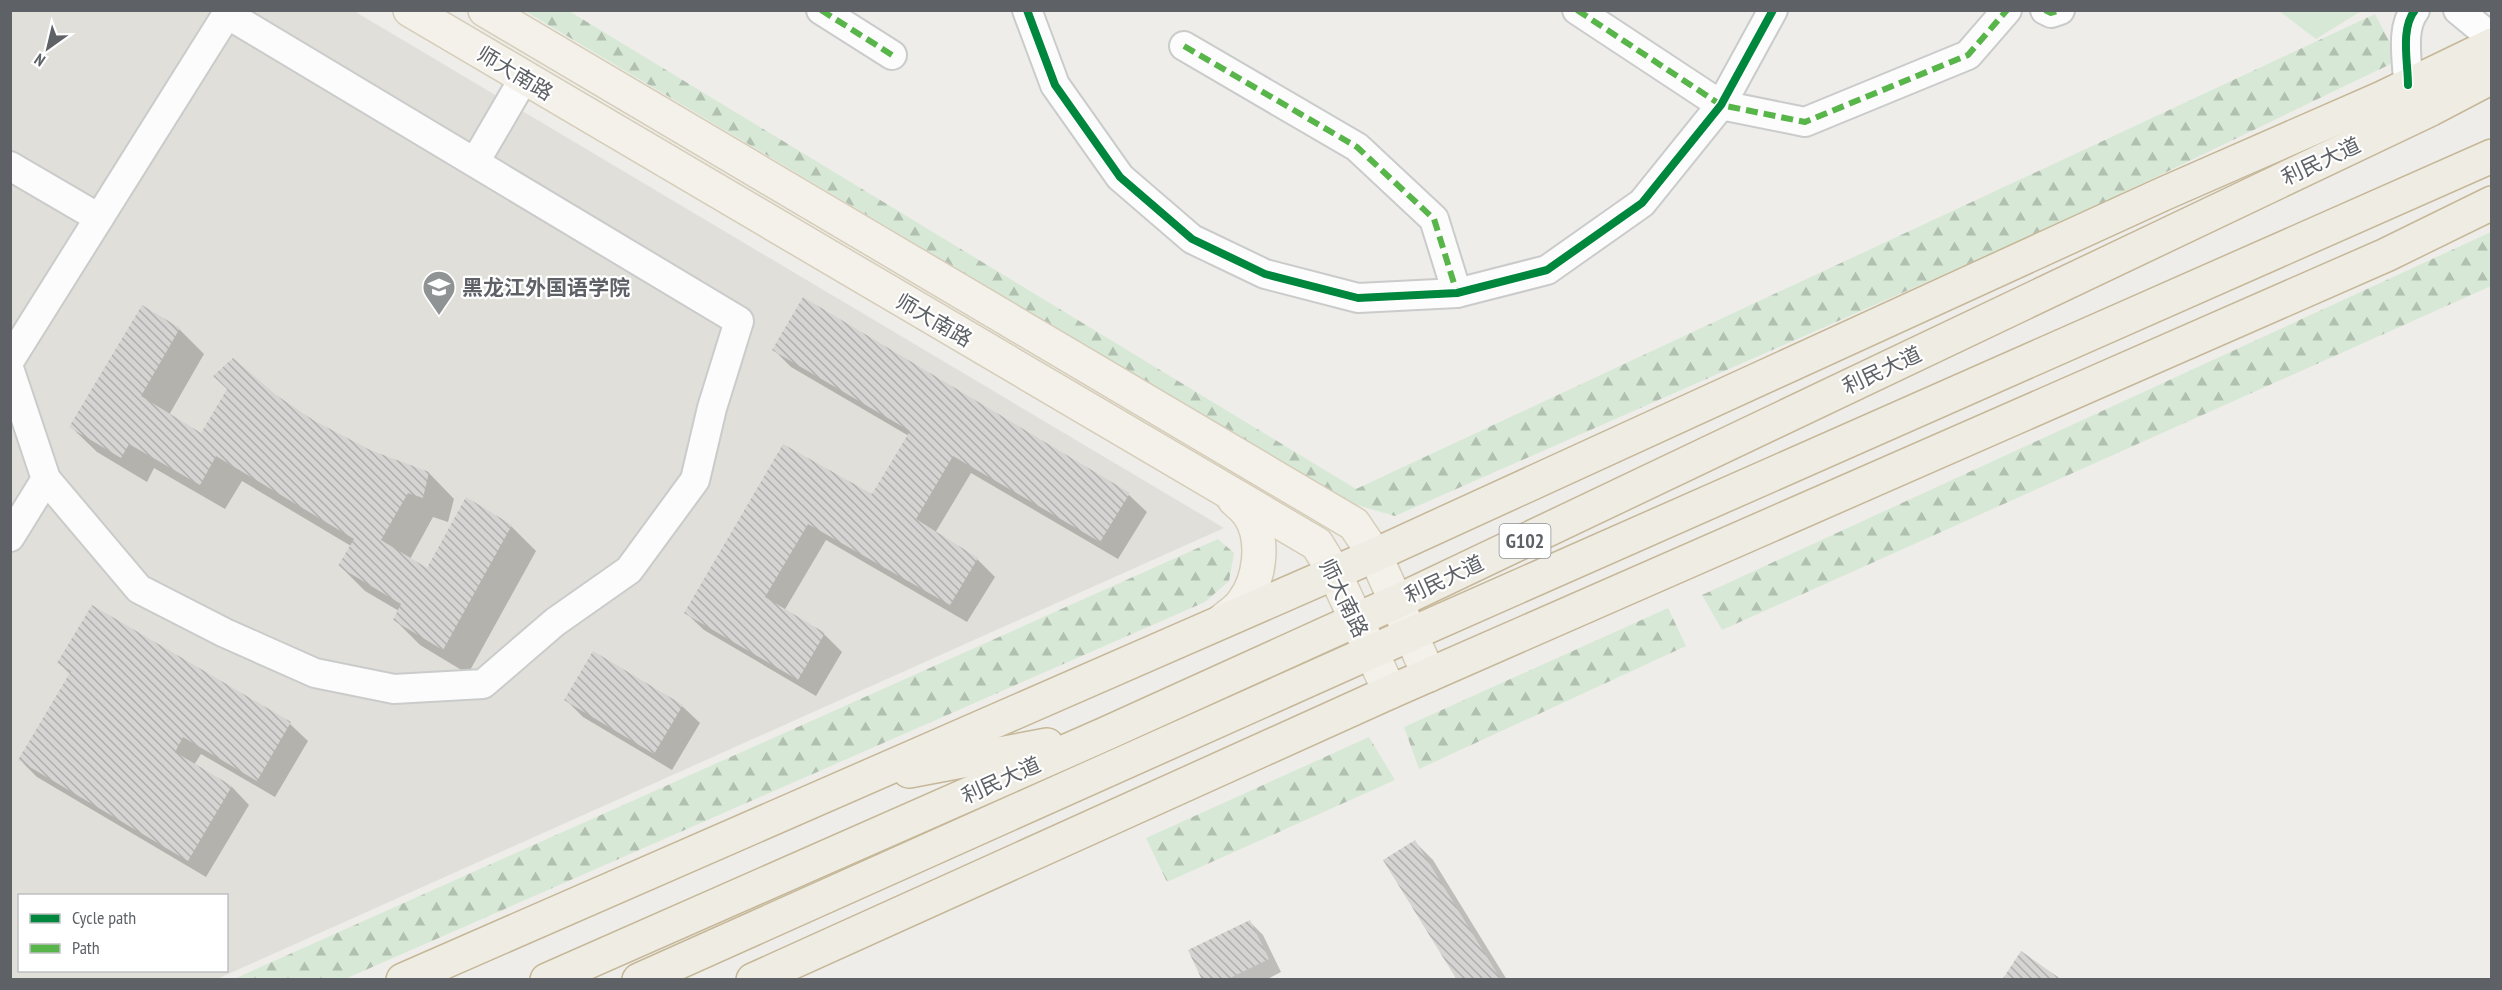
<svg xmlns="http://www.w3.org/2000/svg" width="2502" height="990" viewBox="0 0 2502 990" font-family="'PT Sans Narrow','Noto Sans SC',sans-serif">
<defs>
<pattern id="forest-firs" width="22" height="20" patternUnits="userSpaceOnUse" patternTransform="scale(1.5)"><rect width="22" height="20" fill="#d7e9d6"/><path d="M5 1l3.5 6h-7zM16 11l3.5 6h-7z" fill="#b2c0b1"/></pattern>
<pattern id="building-back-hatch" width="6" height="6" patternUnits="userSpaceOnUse" patternTransform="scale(1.5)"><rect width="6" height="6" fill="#d5d4d2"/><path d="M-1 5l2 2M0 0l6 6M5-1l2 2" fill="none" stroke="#b0afae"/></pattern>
</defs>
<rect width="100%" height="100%" fill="#eeede9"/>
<path fill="#e1dfd9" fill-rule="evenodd" d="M 10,11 L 354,11 L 1224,528 L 217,979 L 11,979 ZM 20,896 L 226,896 L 226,970 L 20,970 Z"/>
<g fill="url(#forest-firs)">
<path d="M 525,11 L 569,11 L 1356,489 L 2375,14 L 2399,60 L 2054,226 L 1395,516 L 1350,503 Z"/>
<path d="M 2491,232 L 2491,286 L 1722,630 L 1702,595 Z"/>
<path d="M 1218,539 L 1234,553 L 1229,581 L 1205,602 L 345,979 L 234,979 Z"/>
<path d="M 1668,608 L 1686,646 L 1419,769 L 1404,727 Z"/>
<path d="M 1369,737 L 1395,780 L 1167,882 L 1146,838 Z"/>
</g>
<path fill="#d7e9d6" d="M 2363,10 L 2316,39 L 2279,11 L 2279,10 Z"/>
<g fill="#0003">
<path d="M 804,299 L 1129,495 L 1147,512 L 1118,559 L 971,473 L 935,533 L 977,559 L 995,577 L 967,622 L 826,540 L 784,611 L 825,635 L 842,652 L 816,696 L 704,630 L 686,613 L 784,446 L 872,496 L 909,436 L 791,367 L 774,350 Z"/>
<path d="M 179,329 L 204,354 L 169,415 L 201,435 L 275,397 L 312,421 L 370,451 L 429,473 L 454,499 L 448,522 L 433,517 L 410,559 L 428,570 L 511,526 L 536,551 L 468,674 L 420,645 L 395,620 L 399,611 L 365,591 L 340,566 L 351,546 L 242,481 L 225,509 L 154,468 L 147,482 L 97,452 L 71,427 Z"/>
<path d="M 92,607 L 290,724 L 308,741 L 275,797 L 201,754 L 194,765 L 232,787 L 249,805 L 206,877 L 37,777 L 20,760 L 70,674 L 59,663 Z"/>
<path d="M 594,653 L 682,706 L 700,723 L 672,770 L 583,717 L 566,700 Z"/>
<path d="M 1415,842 L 1433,860 L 1507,980 L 1459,980 Z"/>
<path d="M 1250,922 L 1263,935 L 1281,972 L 1266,980 L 1204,980 Z"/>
</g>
<g fill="url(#building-back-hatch)">
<path d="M 803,297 L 1130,493 L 1100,542 L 953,456 L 916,519 L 978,558 L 950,605 L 808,524 L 765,597 L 825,633 L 798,680 L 684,613 L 783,444 L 872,494 L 910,431 L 772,350 Z"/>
<path d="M 142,305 L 180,328 L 141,396 L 201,433 L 227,389 L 213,376 L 233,358 L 276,395 L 313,420 L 370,450 L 429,472 L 423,498 L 408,493 L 381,540 L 427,568 L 466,497 L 512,525 L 443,650 L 393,620 L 401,604 L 338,566 L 354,539 L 216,456 L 200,485 L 129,444 L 121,458 L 69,427 Z"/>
<path d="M 92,605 L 291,722 L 257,781 L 183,737 L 175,752 L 232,786 L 188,861 L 18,760 L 71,671 L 57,663 Z"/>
<path d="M 593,651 L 683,705 L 654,754 L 564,700 Z"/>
<path d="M 1415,840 L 1501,980 L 1457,980 L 1383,860 Z"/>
<path d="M 1250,920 L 1269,959 L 1226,980 L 1202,980 L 1188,950 Z"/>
<path d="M 2021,951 L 2062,980 L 2002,980 Z"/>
</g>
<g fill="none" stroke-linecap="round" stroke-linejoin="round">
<defs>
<g id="minor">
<path d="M 821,10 L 892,55"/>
<path d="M 1027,10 L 1055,85 L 1120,177 L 1192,239 L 1265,274 L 1358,298 L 1457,293 L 1547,270 L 1642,203 L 1721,105 L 1773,10"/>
<path d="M 1577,10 L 1721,105 L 1805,122 L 1968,55 L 2007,10"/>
<path d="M 2045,10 L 2051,13 L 2060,10"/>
<path d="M 2458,10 L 2492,38"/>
<path d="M 1184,46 L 1357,147 L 1434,219 L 1457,293"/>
<path d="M 2408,85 C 2408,62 2400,29 2415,10"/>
<path d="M 475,162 L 524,78"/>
<path d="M 10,166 L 99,218"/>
<path d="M 10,360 L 227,14 L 739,321 L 712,408 L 695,480 L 629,570 L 555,622 L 483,684 L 394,689 L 315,673 L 225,633 L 139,589 L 46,479 L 10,371"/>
<path d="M 10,537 L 46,479"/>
</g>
<g id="major">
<path d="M 410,10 L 1317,544 L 1334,572 L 1390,692"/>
<path d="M 485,10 L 1354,524 L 1375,555 L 1429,675"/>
<path d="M 1222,621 C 1229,615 1238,610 1243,602 C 1260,580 1265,540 1250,516 C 1246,509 1239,504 1234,499"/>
</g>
<g id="highway">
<path d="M 909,771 L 1047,745"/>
<path d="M 403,980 L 1375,555 L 2163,194 L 2382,98 L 2492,45"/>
<path d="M 547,980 L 1105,734 L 1396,602 L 2431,109 L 2492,77"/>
<path d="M 639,980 L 1411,634 L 2492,156"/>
<path d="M 753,980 L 1390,692 L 2386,255 L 2492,203"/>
</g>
</defs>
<use href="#minor" stroke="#cacbcb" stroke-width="32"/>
<use href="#major" stroke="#d5cdb8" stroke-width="36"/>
<use href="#highway" stroke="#c5b797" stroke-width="36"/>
<use href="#minor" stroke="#fcfcfc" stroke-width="28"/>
<use href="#major" stroke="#f3f1ea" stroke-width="33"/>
<use href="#highway" stroke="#efece3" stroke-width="33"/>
<g stroke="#58b549" stroke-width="6" stroke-dasharray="12 6" stroke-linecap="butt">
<path d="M 821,10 L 892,55"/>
<path d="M 1577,10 L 1721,105 L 1805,122 L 1968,55 L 2007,10"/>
<path d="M 2045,10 L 2051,13 L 2060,10"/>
<path d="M 1184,46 L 1357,147 L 1434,219 L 1457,293"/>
</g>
<defs>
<g id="cycleway">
<path d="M 1027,10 L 1055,85 L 1120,177 L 1192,239 L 1265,274 L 1358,298 L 1457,293 L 1547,270 L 1642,203 L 1721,105 L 1773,10"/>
<path d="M 2408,85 C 2408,62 2400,29 2415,10"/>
</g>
</defs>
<use href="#cycleway" stroke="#fff" stroke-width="11"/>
<use href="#cycleway" stroke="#00873e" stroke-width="8"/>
</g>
<defs>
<symbol id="university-pin" viewBox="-11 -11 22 30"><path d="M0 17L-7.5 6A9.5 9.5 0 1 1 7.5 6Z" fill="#909394" stroke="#fff"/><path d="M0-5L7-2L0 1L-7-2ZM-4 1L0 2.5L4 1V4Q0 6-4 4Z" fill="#fff"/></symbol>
</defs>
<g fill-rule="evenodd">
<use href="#university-pin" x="420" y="268" width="38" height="52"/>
</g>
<g text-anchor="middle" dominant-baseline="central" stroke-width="4.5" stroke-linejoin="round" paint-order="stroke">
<rect fill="#fff" stroke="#8e9195" stroke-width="1.5" x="1499.5" y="524" width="51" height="34" rx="4.5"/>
<g font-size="20" font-weight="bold" fill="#5e6267">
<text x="1525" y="541">G102</text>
</g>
<g font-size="21" fill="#5e6267" stroke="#fff">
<text transform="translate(515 73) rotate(31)">师大南路</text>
<text transform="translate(2321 161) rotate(-25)">利民大道</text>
<text transform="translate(934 320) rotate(30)">师大南路</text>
<text transform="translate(1882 370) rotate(-25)">利民大道</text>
<text transform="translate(1444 579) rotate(-25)">利民大道</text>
<text transform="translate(1344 598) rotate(64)">师大南路</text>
<text transform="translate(1001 780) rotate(-24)">利民大道</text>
</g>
<g font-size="21" font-weight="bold" fill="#5e6267" stroke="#fff" text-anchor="start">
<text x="462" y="287">黑龙江外国语学院</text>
</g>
</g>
<rect width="2502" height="990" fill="none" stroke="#5e6267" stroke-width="24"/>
<rect x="18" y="894" width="210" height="78" fill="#ffffff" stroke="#bfc0c2" stroke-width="1.5"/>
<rect x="30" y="914" width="30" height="9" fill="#00873e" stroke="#bfc0c2" stroke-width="1.5"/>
<text x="72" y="924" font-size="18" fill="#5e6267">Cycle path</text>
<rect x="30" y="944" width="30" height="9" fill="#58b549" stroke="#bfc0c2" stroke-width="1.5"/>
<text x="72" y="954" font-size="18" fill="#5e6267">Path</text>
<g transform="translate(48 48) rotate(214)" stroke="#ffffff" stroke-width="4.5" paint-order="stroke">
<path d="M0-4.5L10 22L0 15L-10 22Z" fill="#5e6267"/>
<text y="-9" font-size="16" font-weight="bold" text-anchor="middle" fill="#5e6267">N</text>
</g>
</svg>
